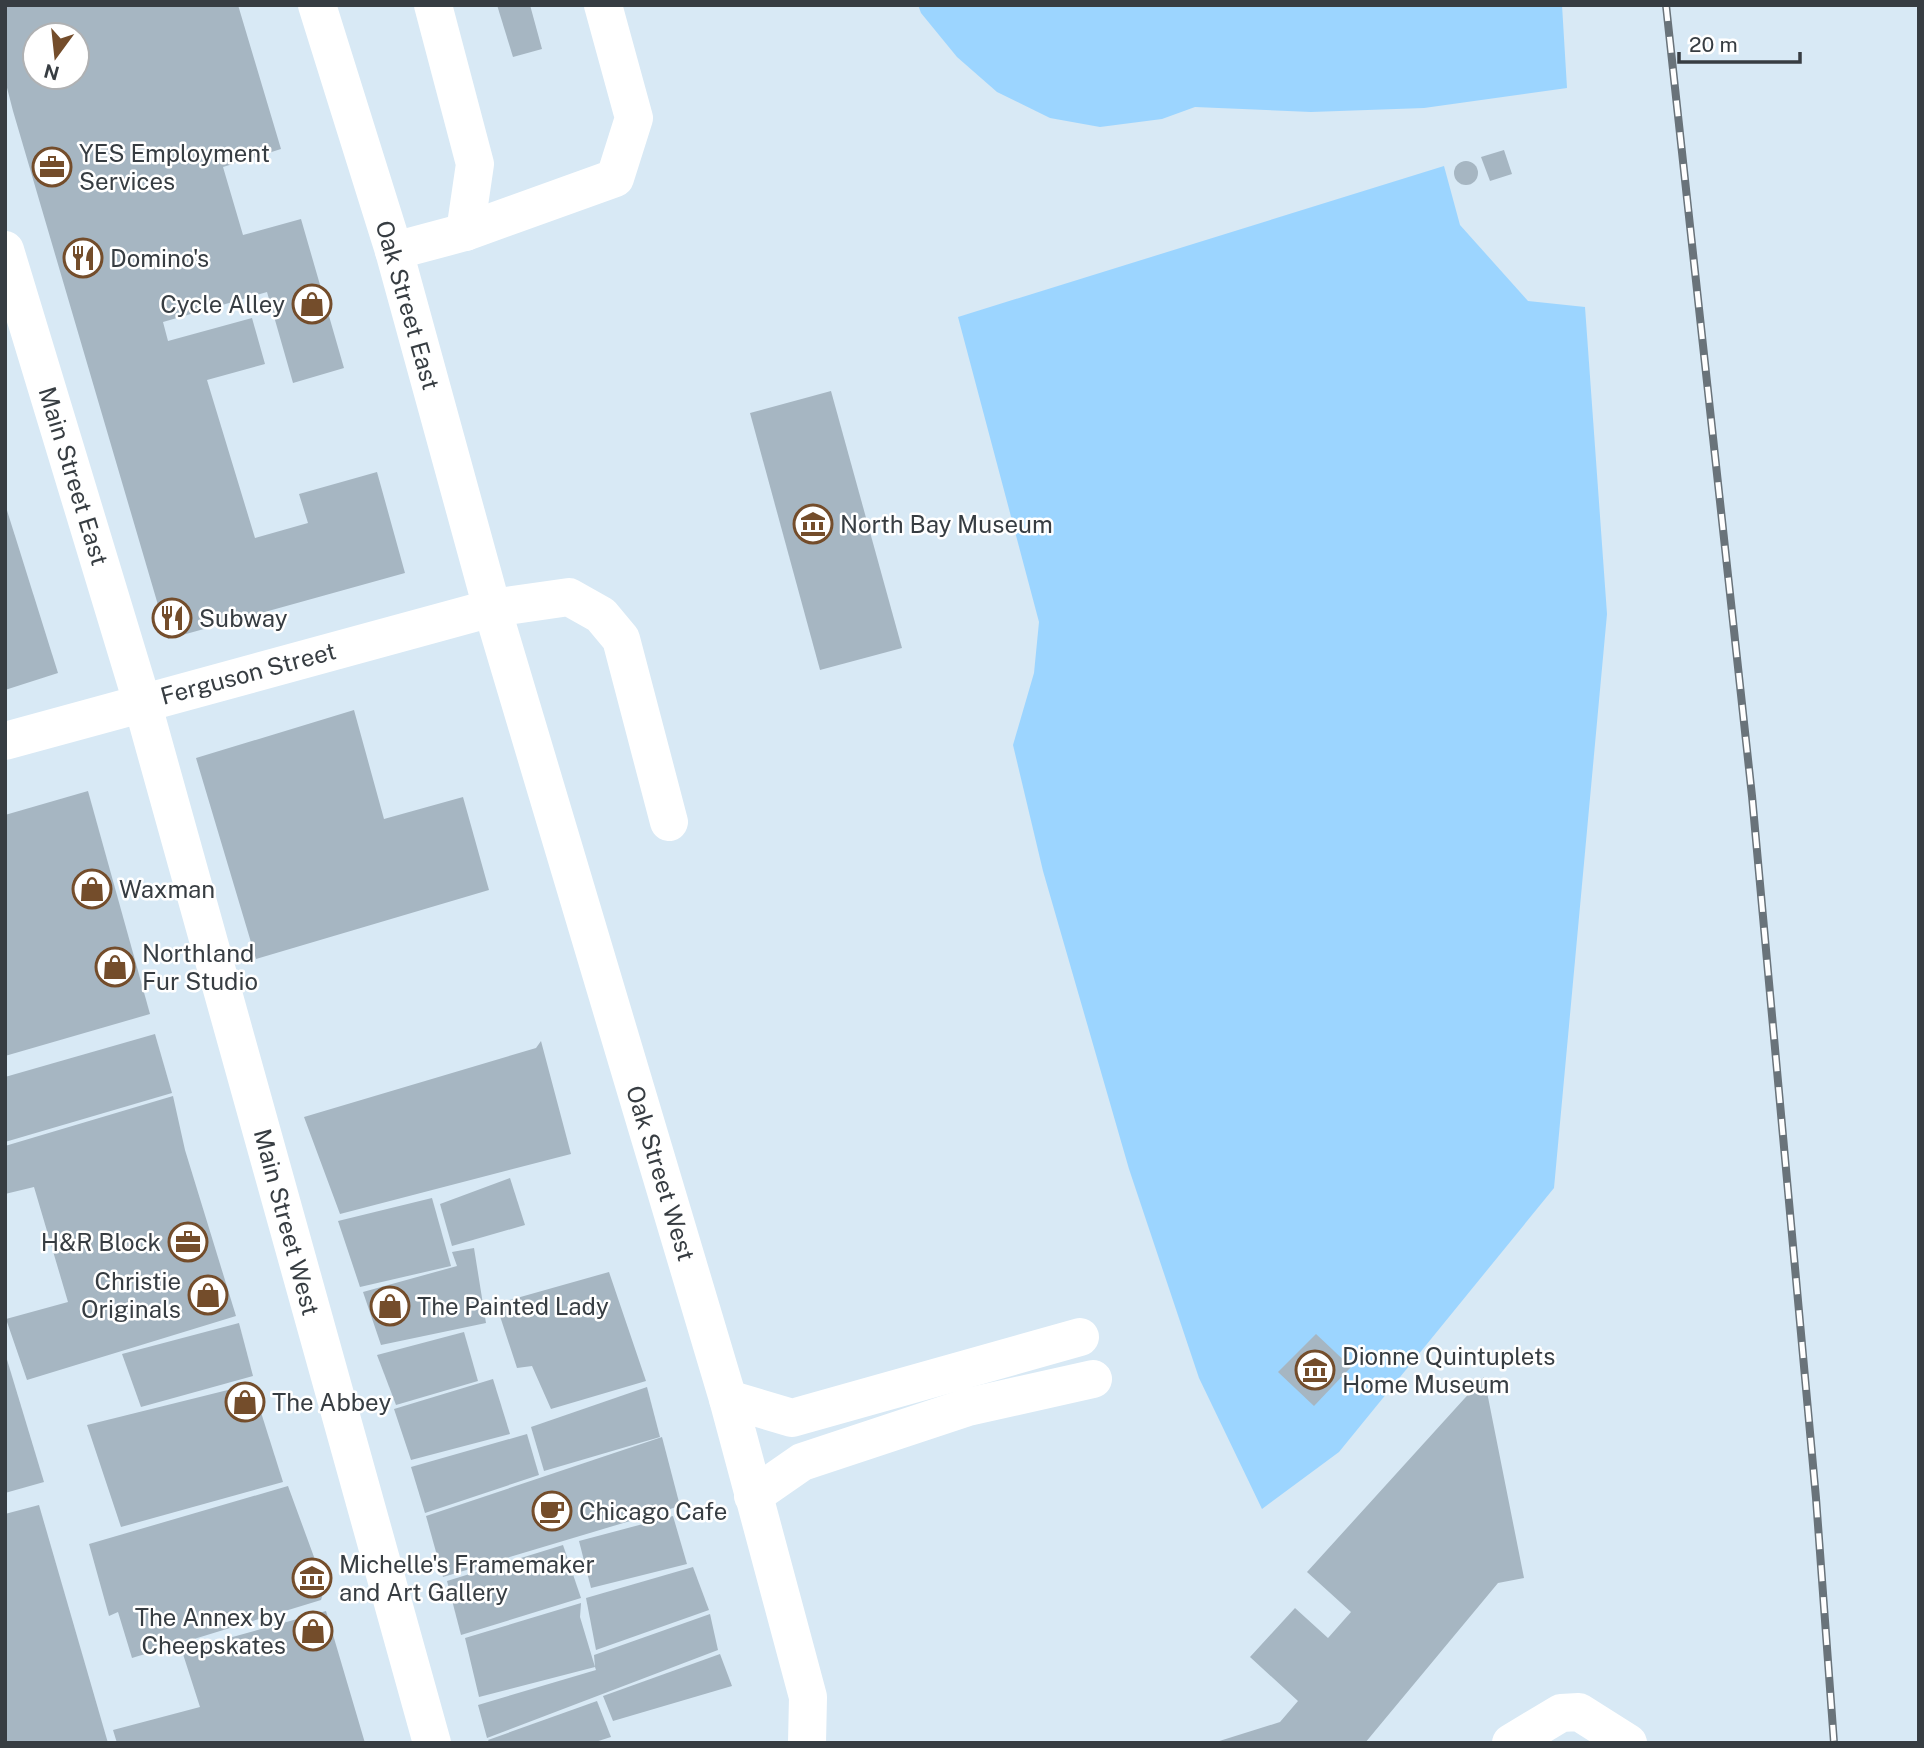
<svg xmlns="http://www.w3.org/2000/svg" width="1924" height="1748" viewBox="0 0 1924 1748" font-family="'Public Sans',sans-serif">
<rect width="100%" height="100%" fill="#d8e9f5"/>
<g fill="#9cd5ff">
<path d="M 918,5 L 1562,5 L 1567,88 L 1424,108 L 1311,112 L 1195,107 L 1162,119 L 1100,127 L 1050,118 L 997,92 L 957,57 L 921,13 Z"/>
<path d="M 1444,166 L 1460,225 L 1528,301 L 1585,307 L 1607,614 L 1554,1188 L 1339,1452 L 1262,1509 L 1199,1378 L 1129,1169 L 1043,871 L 1013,745 L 1034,673 L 1039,622 L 958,317 Z"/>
</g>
<g fill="#a6b6c2" fill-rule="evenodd">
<path d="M 5,5 L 238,5 L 281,149 L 223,167 L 243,235 L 301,219 L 344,368 L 293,383 L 267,292 L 163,322 L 168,341 L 252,318 L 265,364 L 207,380 L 255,538 L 308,523 L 299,494 L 377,472 L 405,573 L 168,639 L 13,111 L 5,80 ZM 35,35 L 77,35 L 77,77 L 35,77 Z"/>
<path d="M 497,5 L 530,5 L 542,49 L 513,57 Z"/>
<path d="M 1504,150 L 1512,174 L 1490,181 L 1481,157 Z"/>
<circle cx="1466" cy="173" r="12"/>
<path d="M 831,391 L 902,648 L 820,670 L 750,413 Z"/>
<path d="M 5,504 L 58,673 L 5,690 Z"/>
<path d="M 354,710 L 384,819 L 463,797 L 489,890 L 256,959 L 196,758 Z"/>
<path d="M 88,791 L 150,1014 L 5,1056 L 5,815 Z"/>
<path d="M 155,1034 L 172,1093 L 5,1142 L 5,1077 Z"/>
<path d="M 541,1041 L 571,1154 L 340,1214 L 304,1117 L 536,1048 Z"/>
<path d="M 173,1096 L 185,1150 L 236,1316 L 27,1380 L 6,1319 L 68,1302 L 34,1187 L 5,1194 L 5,1146 Z"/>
<path d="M 510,1178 L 525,1225 L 452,1246 L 440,1204 Z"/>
<path d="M 432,1198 L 451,1266 L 360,1287 L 338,1221 Z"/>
<path d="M 474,1248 L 486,1323 L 381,1345 L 363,1292 L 457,1266 L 452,1252 Z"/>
<path d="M 609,1272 L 646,1381 L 551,1409 L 532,1366 L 517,1368 L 496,1304 Z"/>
<path d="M 239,1323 L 253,1376 L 141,1407 L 122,1354 Z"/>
<path d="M 464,1332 L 478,1381 L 396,1405 L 377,1355 Z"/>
<path d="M 1316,1334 L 1351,1367 L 1314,1406 L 1278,1372 Z"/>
<path d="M 5,1353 L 44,1482 L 5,1493 Z"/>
<path d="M 1484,1377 L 1524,1578 L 1498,1583 L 1365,1743 L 1213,1743 L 1280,1722 L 1298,1701 L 1250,1657 L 1295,1608 L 1328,1638 L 1351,1612 L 1307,1572 Z"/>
<path d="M 493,1379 L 510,1434 L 411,1460 L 394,1409 Z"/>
<path d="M 252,1384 L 283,1482 L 121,1527 L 87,1425 Z"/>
<path d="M 647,1387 L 660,1437 L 544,1471 L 531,1427 Z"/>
<path d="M 527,1434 L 539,1475 L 425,1513 L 411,1467 Z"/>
<path d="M 662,1437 L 680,1506 L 443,1577 L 426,1516 Z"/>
<path d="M 288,1486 L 325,1587 L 321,1600 L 132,1658 L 118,1612 L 109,1616 L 89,1544 Z"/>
<path d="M 39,1505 L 108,1743 L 5,1743 L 5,1514 Z"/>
<path d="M 673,1516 L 687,1564 L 591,1588 L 579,1541 Z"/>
<path d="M 563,1545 L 581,1598 L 461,1635 L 447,1581 Z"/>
<path d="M 693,1567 L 709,1610 L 596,1650 L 586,1598 Z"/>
<path d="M 581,1603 L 580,1617 L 595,1667 L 594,1655 L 710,1614 L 718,1650 L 487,1738 L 478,1705 L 596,1670 L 595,1667 L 479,1697 L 465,1638 Z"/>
<path d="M 326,1611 L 365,1743 L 117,1743 L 113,1730 L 200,1707 L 182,1651 Z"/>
<path d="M 720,1654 L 732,1686 L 613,1721 L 603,1696 Z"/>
<path d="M 597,1701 L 611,1737 L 592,1743 L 490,1743 L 488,1740 Z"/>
</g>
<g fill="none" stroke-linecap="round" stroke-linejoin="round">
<g stroke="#fff" stroke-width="38">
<path d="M 433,5 L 475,164 L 465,232"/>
<path d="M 5,250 L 142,702 L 432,1743"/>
<path d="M 394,251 L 465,232 L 615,178 L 634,118 L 603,5"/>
<path d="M 5,741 L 492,608 L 569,597 L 601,615 L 621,639 L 669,822"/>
<path d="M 728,1399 L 792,1418 L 1080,1337"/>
<path d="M 753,1496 L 802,1462 L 968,1407 L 1093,1379"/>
<path d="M 1511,1743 L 1561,1713 L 1579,1712 L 1628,1743"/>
</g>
<path stroke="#fff" stroke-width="38" d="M 317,5 L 394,251 L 492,608 L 728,1399 L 808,1697 L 807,1743"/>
<defs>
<path id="rail" d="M 1666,5 L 1752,796 L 1816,1498 L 1834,1743"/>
</defs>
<use href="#rail" stroke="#69737a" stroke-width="8"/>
<use href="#rail" stroke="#fff" stroke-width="5" stroke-dasharray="16" stroke-linecap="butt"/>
</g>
<defs>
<symbol id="office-ring" viewBox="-11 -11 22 22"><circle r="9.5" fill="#fff" stroke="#744d2b" stroke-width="1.5"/><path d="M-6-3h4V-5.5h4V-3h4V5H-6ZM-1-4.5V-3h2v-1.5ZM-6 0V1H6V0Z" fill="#744d2b"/></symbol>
<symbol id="restaurant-ring" viewBox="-11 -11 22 22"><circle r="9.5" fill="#fff" stroke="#744d2b" stroke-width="1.5"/><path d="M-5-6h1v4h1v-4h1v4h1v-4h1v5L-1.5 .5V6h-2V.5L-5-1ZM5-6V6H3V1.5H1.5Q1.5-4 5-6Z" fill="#744d2b"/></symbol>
<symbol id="shop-ring" viewBox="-11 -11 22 22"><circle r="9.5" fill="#fff" stroke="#744d2b" stroke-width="1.5"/><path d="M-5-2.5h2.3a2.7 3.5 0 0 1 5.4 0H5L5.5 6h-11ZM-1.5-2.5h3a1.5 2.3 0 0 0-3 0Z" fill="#744d2b"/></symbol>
<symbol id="museum-ring" viewBox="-11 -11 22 22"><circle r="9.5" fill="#fff" stroke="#744d2b" stroke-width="1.5"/><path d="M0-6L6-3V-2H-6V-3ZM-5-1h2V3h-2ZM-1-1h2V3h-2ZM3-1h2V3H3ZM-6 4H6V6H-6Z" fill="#744d2b"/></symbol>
<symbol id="cafe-ring" viewBox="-11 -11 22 22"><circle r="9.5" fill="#fff" stroke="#744d2b" stroke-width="1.5"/><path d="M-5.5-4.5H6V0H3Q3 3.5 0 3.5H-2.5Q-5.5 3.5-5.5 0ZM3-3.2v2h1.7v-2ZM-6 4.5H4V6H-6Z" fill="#744d2b"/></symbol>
</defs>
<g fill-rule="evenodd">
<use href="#office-ring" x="30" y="145" width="44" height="44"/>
<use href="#restaurant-ring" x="61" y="236" width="44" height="44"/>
<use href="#shop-ring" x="290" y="282" width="44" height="44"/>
<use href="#museum-ring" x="791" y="502" width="44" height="44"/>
<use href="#restaurant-ring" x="150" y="596" width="44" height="44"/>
<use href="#shop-ring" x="70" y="867" width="44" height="44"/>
<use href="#shop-ring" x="93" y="945" width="44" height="44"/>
<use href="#office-ring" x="166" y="1220" width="44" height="44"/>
<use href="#shop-ring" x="186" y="1273" width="44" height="44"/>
<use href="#shop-ring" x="368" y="1284" width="44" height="44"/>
<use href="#museum-ring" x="1293" y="1348" width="44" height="44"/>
<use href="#shop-ring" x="223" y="1380" width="44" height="44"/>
<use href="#cafe-ring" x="530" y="1489" width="44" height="44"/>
<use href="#museum-ring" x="290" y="1556" width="44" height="44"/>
<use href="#shop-ring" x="291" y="1609" width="44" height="44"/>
</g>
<g text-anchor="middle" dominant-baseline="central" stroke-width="5" stroke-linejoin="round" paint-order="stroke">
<g font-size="24" fill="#373d42" stroke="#fff" text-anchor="start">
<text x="79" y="153">YES Employment<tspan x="79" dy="28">Services</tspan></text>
<text x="110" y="258">Domino's</text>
<text x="285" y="304" text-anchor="end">Cycle Alley</text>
<text x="840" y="524">North Bay Museum</text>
<text x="199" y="618">Subway</text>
<text x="119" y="889">Waxman</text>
<text x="142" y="953">Northland<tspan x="142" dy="28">Fur Studio</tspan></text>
<text x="161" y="1242" text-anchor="end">H&amp;R Block</text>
<text x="181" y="1281" text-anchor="end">Christie<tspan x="181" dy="28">Originals</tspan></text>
<text x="417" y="1306">The Painted Lady</text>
<text x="1342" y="1356">Dionne Quintuplets<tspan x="1342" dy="28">Home Museum</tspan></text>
<text x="272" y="1402">The Abbey</text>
<text x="579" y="1511">Chicago Cafe</text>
<text x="339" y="1564">Michelle's Framemaker<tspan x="339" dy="28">and Art Gallery</tspan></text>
<text x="286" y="1617" text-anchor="end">The Annex by<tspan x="286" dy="28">Cheepskates</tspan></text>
</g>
<g font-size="24" fill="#373d42" stroke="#fff">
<text transform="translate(408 305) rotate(74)">Oak Street East</text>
<text transform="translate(74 476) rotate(73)">Main Street East</text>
<text transform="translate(248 673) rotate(-15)">Ferguson Street</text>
<text transform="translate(661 1173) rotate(73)">Oak Street West</text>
<text transform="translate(287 1222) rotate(75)">Main Street West</text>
</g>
</g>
<rect width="1924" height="1748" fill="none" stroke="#373d42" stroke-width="14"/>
<g transform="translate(56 56) rotate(195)"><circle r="33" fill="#ffffff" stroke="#afb1b3" stroke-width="2"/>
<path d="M0-5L12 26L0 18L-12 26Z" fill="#744d2b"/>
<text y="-10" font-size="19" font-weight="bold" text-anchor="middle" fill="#373d42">N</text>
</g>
<path d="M1679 52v10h121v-10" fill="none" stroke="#373d42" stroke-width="3.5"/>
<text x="1689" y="52" font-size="21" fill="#373d42" stroke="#ffffff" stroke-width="5" paint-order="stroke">20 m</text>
</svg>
